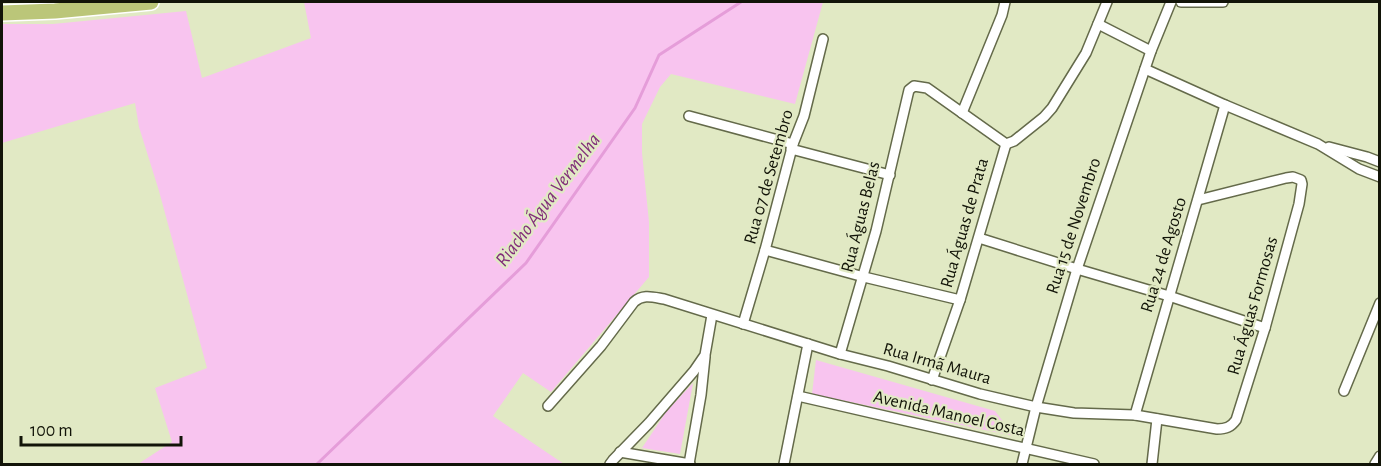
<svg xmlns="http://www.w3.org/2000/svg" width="1381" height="466" viewBox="0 0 1381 466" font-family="'Alegreya Sans',sans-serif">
<rect width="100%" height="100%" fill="#e1e9c4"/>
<g fill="#f8c4ef">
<path d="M 304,2 L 823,2 L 795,104 L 671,74 L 660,87 L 642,124 L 642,153 L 649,222 L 649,277 L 551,392 L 523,373 L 493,416 L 564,464 L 138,464 L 172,442 L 155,388 L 207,368 L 159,191 L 139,127 L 135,103 L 2,143 L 2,24 L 53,24 L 186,11 L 202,78 L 311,38 Z"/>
<path d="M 816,360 L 995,411 L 1014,436 L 812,394 Z"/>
<path d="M 693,383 L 680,454 L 642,448 L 666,412 Z"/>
</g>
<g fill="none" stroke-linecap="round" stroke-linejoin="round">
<path stroke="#e59dd9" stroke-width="3" d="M 317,464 L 526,263 L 635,108 L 659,55 L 741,2"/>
<defs>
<g id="street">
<path d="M 1181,2 L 1223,2"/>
<path d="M 1098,24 L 1151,51"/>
<path d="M 1145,69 L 1225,105 L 1318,144 L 1359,169 L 1380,177"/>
<path d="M 962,113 L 1002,15 L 1005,2"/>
<path d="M 689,116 L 793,144"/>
<path d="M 1006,144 L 1014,141 L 1044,117 L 1052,108 L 1086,53 L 1107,2"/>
<path d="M 1329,147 L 1367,157 L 1380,162"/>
<path d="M 791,149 L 890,175"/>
<path d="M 979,238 L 1077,269 L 1169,296 L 1265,328"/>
<path d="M 765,250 L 864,277 L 960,300"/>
<path d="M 743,324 L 765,250 L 793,144 L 804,116 L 823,39"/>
<path d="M 840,354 L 876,231 L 909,90 L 914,86 L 927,88 L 1006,144"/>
<path d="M 932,380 L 960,300 L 1006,144"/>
<path d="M 1344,391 L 1380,303"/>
<path d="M 798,396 L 1094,464"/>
<path d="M 548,406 L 601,346 L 634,302 C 643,294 652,297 664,299 L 840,354 L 888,366 L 980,394 L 1036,407 L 1074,413 L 1135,415 L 1217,429 C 1226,429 1231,427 1236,420 L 1265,328 L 1299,204 L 1302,184 L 1301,180 L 1293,177 L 1286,178 L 1198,200"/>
<path d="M 1135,415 L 1225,105"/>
<path d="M 620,452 L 690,464"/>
<path d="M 610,464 L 613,460 L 649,423 L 694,371 L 705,355 L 712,315"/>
<path d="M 689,464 L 701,395 L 705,357"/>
<path d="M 784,464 L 808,344"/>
<path d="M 1022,464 L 1036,407 L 1077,269 L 1151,51 L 1171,2"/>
<path d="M 1152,464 L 1157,419"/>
<path d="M 1375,464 L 1380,456"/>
</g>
<path id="primary" d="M 2,13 L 55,11 L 151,2"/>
</defs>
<use href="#street" stroke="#646a4a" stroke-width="12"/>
<use href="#primary" stroke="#fff" stroke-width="18"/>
<use href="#street" stroke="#fff" stroke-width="9"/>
<use href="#primary" stroke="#bbc679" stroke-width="15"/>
</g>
<g text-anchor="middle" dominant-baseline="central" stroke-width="4.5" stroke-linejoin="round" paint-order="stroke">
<g font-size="18" fill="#121408" stroke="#e1e9c4">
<text transform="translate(769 177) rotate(-74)">Rua 07 de Setembro</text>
<text transform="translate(861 217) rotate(-76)">Rua Águas Belas</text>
<text transform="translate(965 223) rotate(-74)">Rua Águas de Prata</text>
<text transform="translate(1074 226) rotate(-72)">Rua 15 de Novembro</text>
<text transform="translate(1164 255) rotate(-73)">Rua 24 de Agosto</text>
<text transform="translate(1253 306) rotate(-74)">Rua Águas Formosas</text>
<text transform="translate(937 364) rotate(16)">Rua Irmã Maura</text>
<text transform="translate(949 414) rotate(13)">Avenida Manoel Costa</text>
</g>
<g font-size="20" font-style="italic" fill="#822f79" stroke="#e1e9c4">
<text transform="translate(548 200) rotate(-53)">Riacho Água Vermelha</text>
</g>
</g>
<rect width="1381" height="466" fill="none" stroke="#121408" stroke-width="6"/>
<path d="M21 436v9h160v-9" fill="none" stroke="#121408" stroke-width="3"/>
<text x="30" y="436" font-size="18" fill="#121408" stroke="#e1e9c4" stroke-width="4.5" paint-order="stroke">100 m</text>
</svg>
